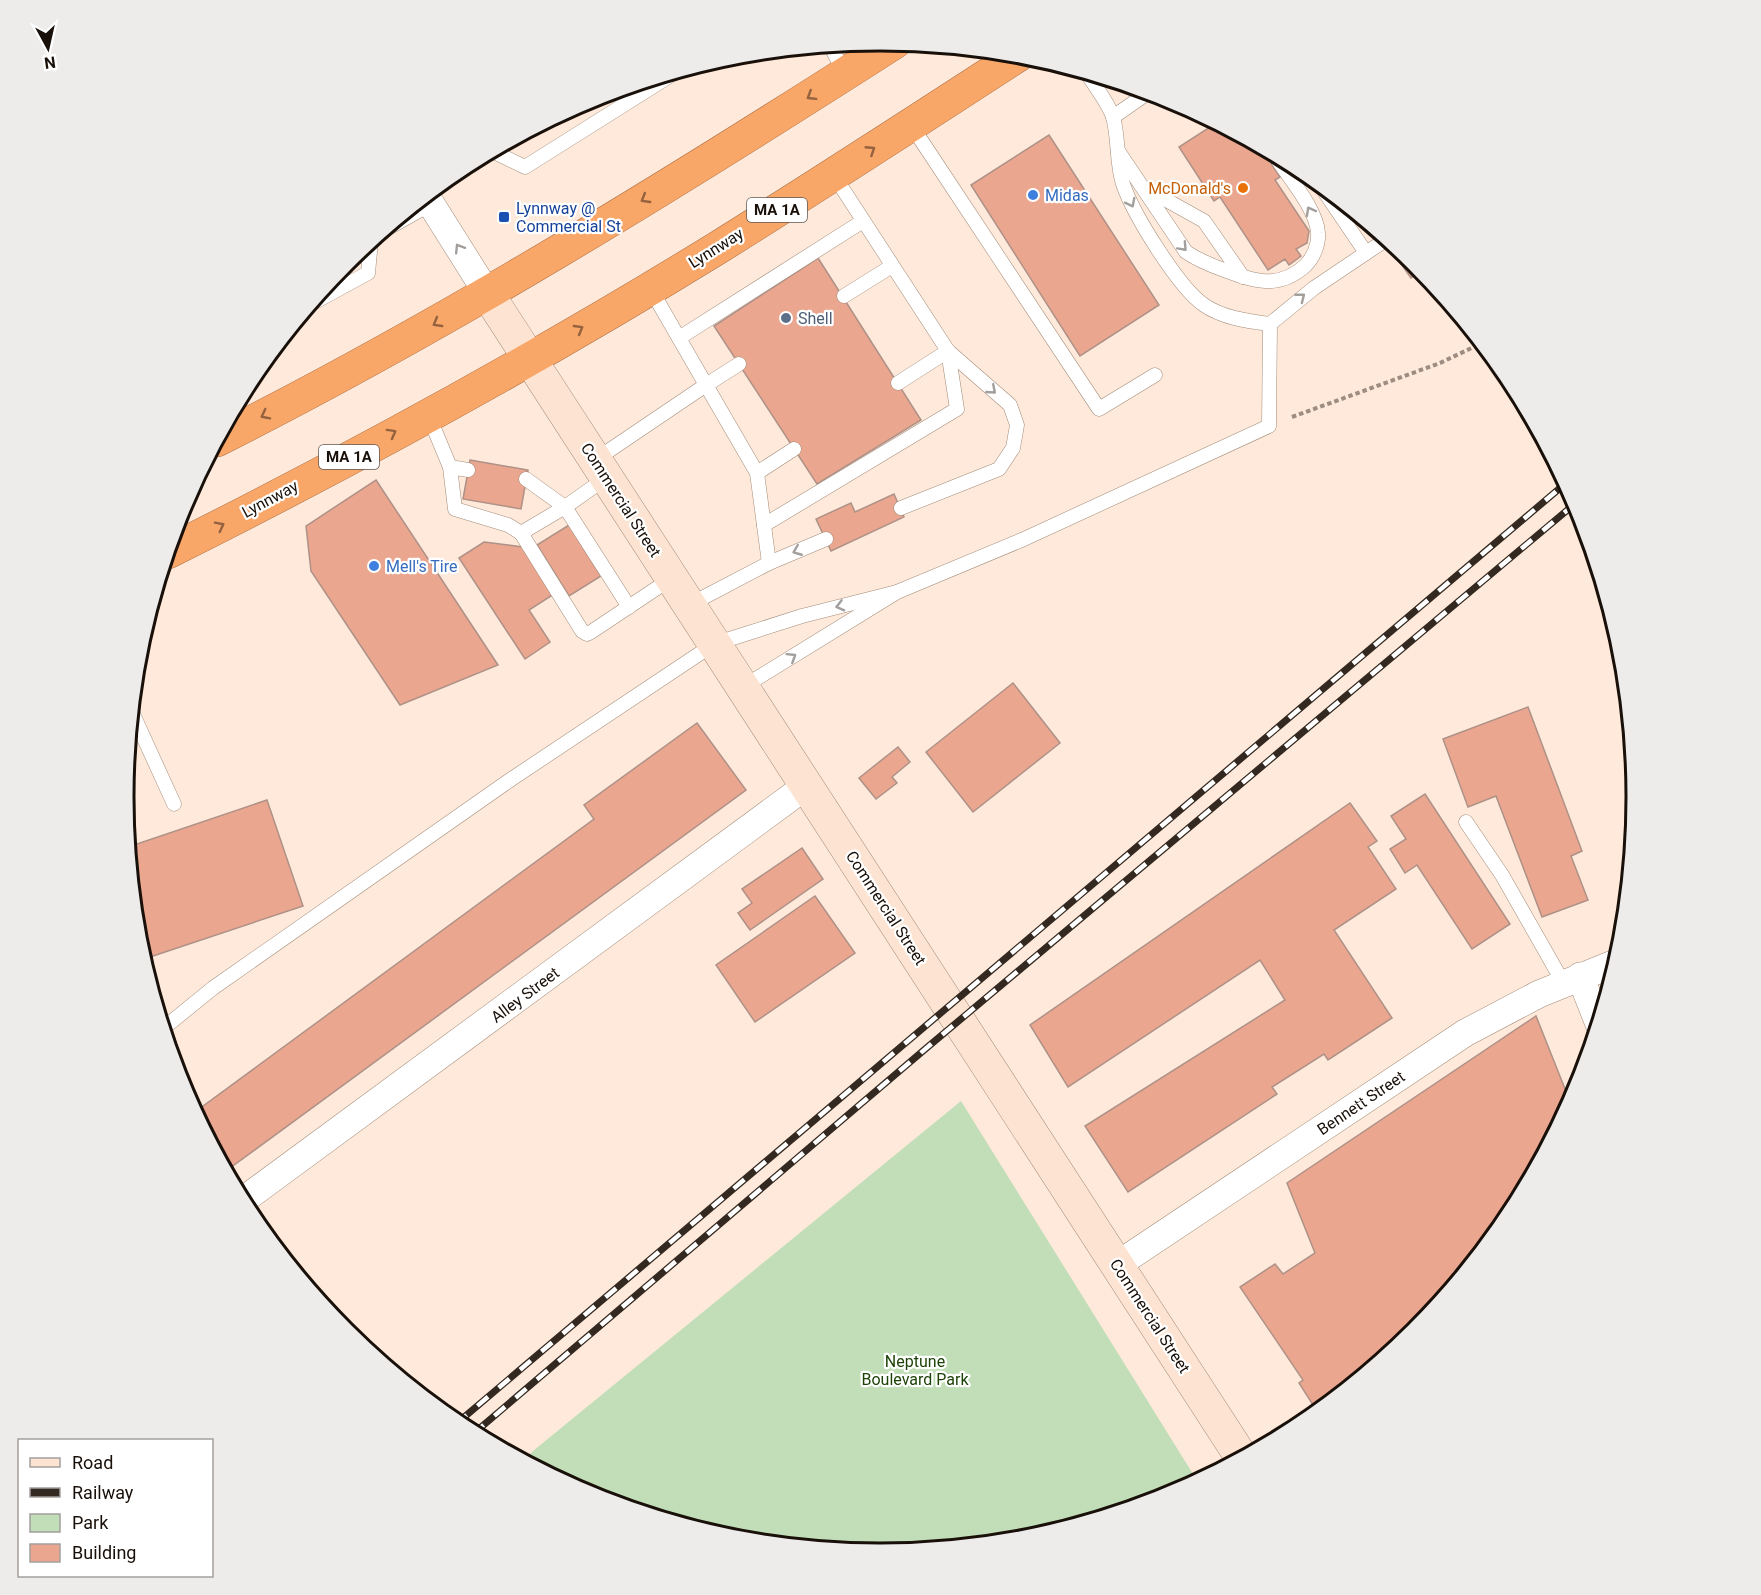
<svg xmlns="http://www.w3.org/2000/svg" width="1761" height="1595" viewBox="0 0 1761 1595" font-family="Roboto,sans-serif">
<rect width="100%" height="100%" fill="#fee9da"/>
<path fill="#c2deb8" d="M 961,1101 L 1198,1482 L 1170,1497 L 1028,1540 L 881,1554 L 732,1540 L 590,1497 L 522,1460 Z"/>
<g fill="#eba68f" stroke="#ae9187" stroke-width="1.5">
<path d="M 1216,123 L 1260,146 L 1280,177 L 1275,180 L 1309,231 L 1307,243 L 1296,249 L 1301,256 L 1289,265 L 1285,259 L 1268,270 L 1220,197 L 1214,201 L 1179,147 Z"/>
<path d="M 1049,135 L 1159,305 L 1080,356 L 971,185 Z"/>
<path d="M 1403,252 L 1422,270 L 1411,278 L 1396,257 Z"/>
<path d="M 818,258 L 921,420 L 817,484 L 714,326 Z"/>
<path d="M 470,460 L 528,470 L 521,509 L 463,499 Z"/>
<path d="M 376,480 L 498,665 L 400,705 L 311,571 L 306,526 Z"/>
<path d="M 894,494 L 904,517 L 831,551 L 816,519 L 851,503 L 855,512 Z"/>
<path d="M 569,525 L 601,576 L 569,596 L 537,545 Z"/>
<path d="M 484,542 L 523,547 L 554,594 L 529,610 L 550,642 L 525,659 L 459,558 Z"/>
<path d="M 1013,683 L 1060,743 L 973,812 L 926,752 Z"/>
<path d="M 1528,707 L 1582,851 L 1571,856 L 1588,900 L 1542,917 L 1496,796 L 1468,807 L 1443,739 Z"/>
<path d="M 697,723 L 746,790 L 226,1171 L 195,1112 L 594,819 L 584,805 Z"/>
<path d="M 898,747 L 910,762 L 892,777 L 897,783 L 876,799 L 859,778 Z"/>
<path d="M 1425,794 L 1510,924 L 1472,949 L 1417,865 L 1405,873 L 1390,849 L 1406,839 L 1391,816 Z"/>
<path d="M 267,800 L 303,906 L 150,957 L 135,911 L 128,847 Z"/>
<path d="M 1350,803 L 1377,841 L 1368,847 L 1396,889 L 1334,930 L 1392,1018 L 1328,1060 L 1324,1054 L 1272,1087 L 1277,1094 L 1128,1192 L 1085,1126 L 1285,1000 L 1260,960 L 1068,1087 L 1030,1025 Z"/>
<path d="M 802,848 L 823,879 L 750,930 L 738,913 L 752,903 L 742,889 Z"/>
<path d="M 815,896 L 855,953 L 755,1022 L 716,965 Z"/>
<path d="M 1536,1016 L 1571,1104 L 1510,1218 L 1416,1333 L 1318,1413 L 1299,1383 L 1303,1380 L 1240,1287 L 1275,1264 L 1283,1274 L 1315,1253 L 1287,1183 Z"/>
</g>
<g fill="none" stroke-linecap="round" stroke-linejoin="round">
<defs>
<g id="lane">
<path d="M 830,45 L 845,74"/>
<path d="M 1087,73 C 1095,87 1108,102 1113,117 C 1119,138 1116,162 1123,184 C 1133,214 1179,288 1204,305 C 1223,318 1247,321 1270,324 L 1314,288 L 1366,253 L 1318,182"/>
<path d="M 1113,117 L 1149,92"/>
<path d="M 911,125 L 1099,409 L 1155,375"/>
<path d="M 492,151 L 525,167 L 676,72"/>
<path d="M 1118,151 L 1186,252 C 1198,260 1210,265 1224,270 C 1253,281 1278,290 1305,266 C 1313,258 1319,245 1318,233 C 1317,209 1286,174 1273,153"/>
<path d="M 833,174 L 948,351 L 1010,405 L 1017,425 L 1013,448 L 999,469 L 901,508"/>
<path d="M 1143,187 L 1204,221 L 1243,277"/>
<path d="M 383,231 L 431,204"/>
<path d="M 1366,253 L 1387,239"/>
<path d="M 844,296 L 892,266"/>
<path d="M 311,304 L 368,273 L 371,241"/>
<path d="M 679,338 L 863,221"/>
<path d="M 898,383 L 948,351"/>
<path d="M 428,414 L 450,467"/>
<path d="M 595,460 L 706,385 L 650,288"/>
<path d="M 468,470 L 450,467 L 455,509 L 508,525 L 521,533"/>
<path d="M 757,473 L 794,449"/>
<path d="M 606,478 L 565,507 L 521,533 L 582,631 L 587,634 L 591,632 L 672,578"/>
<path d="M 526,479 L 565,507 L 629,607"/>
<path d="M 764,525 L 957,409 L 948,351"/>
<path d="M 769,563 L 826,539"/>
<path d="M 689,605 L 769,563 L 757,473 L 706,385 L 739,364"/>
<path d="M 743,687 L 897,592 L 1024,539 L 1269,426 L 1270,324"/>
<path d="M 132,712 L 174,804"/>
<path d="M 1466,822 L 1502,875 L 1564,984"/>
<path d="M 165,1027 L 213,988 L 510,780 L 714,644 L 802,616 L 897,592"/>
</g>
<g id="street">
<path d="M 426,196 L 487,293"/>
<path d="M 1580,976 L 1599,1024"/>
<path d="M 242,1201 L 806,786"/>
<path d="M 1117,1265 L 1465,1033 L 1539,994 L 1618,962"/>
</g>
<path id="secondary" d="M 487,293 L 1242,1458"/>
<g id="highway">
<path d="M 217,440 C 451,322 675,183 895,42"/>
<path d="M 168,552 C 354,459 542,356 719,247 C 820,184 920,119 1020,54"/>
</g>
</defs>
<use href="#lane" stroke="#a38c7a" stroke-width="15"/>
<use href="#street" stroke="#a38c7a" stroke-width="28"/>
<use href="#secondary" stroke="#a38c7a" stroke-width="34"/>
<use href="#highway" stroke="#ab7248" stroke-width="34"/>
<path stroke="#9c8c81" stroke-width="4" stroke-dasharray="4.5 3" stroke-linecap="butt" d="M 1292,417 L 1440,363 L 1482,343"/>
<use href="#lane" stroke="#fff" stroke-width="14"/>
<use href="#street" stroke="#fff" stroke-width="27"/>
<use href="#secondary" stroke="#fde4d2" stroke-width="33"/>
<use href="#highway" stroke="#f9a669" stroke-width="33"/>
<defs>
<g id="rail">
<path d="M 456,1424 L 1566,483"/>
<path d="M 473,1434 L 930,1045 L 1577,502"/>
</g>
</defs>
<use href="#rail" stroke="#332921" stroke-width="7"/>
<use href="#rail" stroke="#fff" stroke-width="4.5" stroke-dasharray="14" stroke-linecap="butt"/>
</g>
<defs><path id="oneway-chevron" d="M-2-3.5L2.5 0L-2 3.5" fill="none" stroke-width="1.6" stroke-linecap="round" stroke-linejoin="round" transform="scale(1.5)"/></defs>
<g stroke="#94623e">
<use href="#oneway-chevron" transform="translate(811 96) rotate(148)"/>
<use href="#oneway-chevron" transform="translate(871 150) rotate(-33)"/>
<use href="#oneway-chevron" transform="translate(645 199) rotate(149)"/>
<use href="#oneway-chevron" transform="translate(437 323) rotate(150)"/>
<use href="#oneway-chevron" transform="translate(579 329) rotate(-30)"/>
<use href="#oneway-chevron" transform="translate(265 415) rotate(153)"/>
<use href="#oneway-chevron" transform="translate(392 433) rotate(-29)"/>
<use href="#oneway-chevron" transform="translate(220 526) rotate(-27)"/>
</g>
<g stroke="#a39f9d">
<use href="#oneway-chevron" transform="translate(1131 203) rotate(63)"/>
<use href="#oneway-chevron" transform="translate(1310 211) rotate(-119)"/>
<use href="#oneway-chevron" transform="translate(1183 247) rotate(47)"/>
<use href="#oneway-chevron" transform="translate(459 248) rotate(-122)"/>
<use href="#oneway-chevron" transform="translate(1301 297) rotate(-38)"/>
<use href="#oneway-chevron" transform="translate(992 390) rotate(41)"/>
<use href="#oneway-chevron" transform="translate(797 551) rotate(158)"/>
<use href="#oneway-chevron" transform="translate(840 606) rotate(166)"/>
<use href="#oneway-chevron" transform="translate(792 657) rotate(-32)"/>
</g>
<circle fill="#e8710a" stroke="#fff" stroke-width="2" cx="1243" cy="188" r="6"/>
<g fill="#3f7fe0" stroke="#fff" stroke-width="2">
<circle cx="1033" cy="195" r="6"/>
<circle cx="374" cy="566" r="6"/>
</g>
<rect fill="#1a4fb4" stroke="#fff" stroke-width="2" x="498" y="211" width="12" height="12" rx="3"/>
<circle fill="#5c6f8a" stroke="#fff" stroke-width="2" cx="786" cy="318" r="6"/>
<g text-anchor="middle" dominant-baseline="central" stroke-width="4.5" stroke-linejoin="round" paint-order="stroke">
<g fill="#fff" stroke="#5e5854" stroke-width="1.5">
<rect x="747" y="198" width="60" height="24" rx="4.5"/>
<rect x="319" y="445" width="60" height="24" rx="4.5"/>
</g>
<g font-size="15" font-weight="bold" fill="#19100a">
<text x="777" y="210">MA 1A</text>
<text x="349" y="457">MA 1A</text>
</g>
<g font-size="16" fill="#c56008" stroke="#fff" text-anchor="end">
<text x="1231" y="188">McDonald's</text>
</g>
<g font-size="16" fill="#366cbe" stroke="#fff" text-anchor="start">
<text x="1045" y="195">Midas</text>
<text x="386" y="566">Mell's Tire</text>
</g>
<g font-size="16" fill="#164399" stroke="#fff" text-anchor="start">
<text x="516" y="208">Lynnway @<tspan x="516" dy="18">Commercial St</tspan></text>
</g>
<g font-size="16" fill="#19100a" stroke="#fff">
<text transform="translate(716 248) rotate(-32)">Lynnway</text>
<text transform="translate(270 499) rotate(-28)">Lynnway</text>
<text transform="translate(621 500) rotate(57)">Commercial Street</text>
<text transform="translate(886 908) rotate(57)">Commercial Street</text>
<text transform="translate(525 995) rotate(-37)">Alley Street</text>
<text transform="translate(1361 1103) rotate(-34)">Bennett Street</text>
<text transform="translate(1150 1316) rotate(57)">Commercial Street</text>
</g>
<g font-size="16" fill="#4e5e75" stroke="#fff" text-anchor="start">
<text x="798" y="318">Shell</text>
</g>
<g font-size="16" fill="#1d4308" stroke="#fff">
<text x="915" y="1361">Neptune<tspan x="915" dy="18">Boulevard Park</tspan></text>
</g>
</g>
<path d="M0 0H1761V1595H0ZM134 797a746 746 0 1 1 1492 0a746 746 0 1 1-1492 0Z" fill="#edeceb" fill-rule="evenodd"/>
<path fill="none" stroke="#19100a" stroke-width="3" d="M134 797a746 746 0 1 1 1492 0a746 746 0 1 1-1492 0Z"/>
<rect x="18" y="1439" width="195" height="138" fill="#ffffff" stroke="#a39f9d" stroke-width="1.5"/>
<rect x="30" y="1458" width="30" height="9" fill="#fde4d2" stroke="#a39f9d" stroke-width="1.5"/>
<text x="72" y="1469" font-size="18" fill="#19100a">Road</text>
<rect x="30" y="1488" width="30" height="9" fill="#332921" stroke="#a39f9d" stroke-width="1.5"/>
<text x="72" y="1499" font-size="18" fill="#19100a">Railway</text>
<rect x="30" y="1514" width="30" height="18" fill="#c2deb8" stroke="#a39f9d" stroke-width="1.5"/>
<text x="72" y="1529" font-size="18" fill="#19100a">Park</text>
<rect x="30" y="1544" width="30" height="18" fill="#eba68f" stroke="#a39f9d" stroke-width="1.5"/>
<text x="72" y="1559" font-size="18" fill="#19100a">Building</text>
<g transform="translate(48 48) rotate(172)" stroke="#ffffff" stroke-width="4.5" paint-order="stroke">
<path d="M0-4.5L10 22L0 15L-10 22Z" fill="#19100a"/>
<text y="-9" font-size="16" font-weight="bold" text-anchor="middle" fill="#19100a">N</text>
</g>
</svg>
